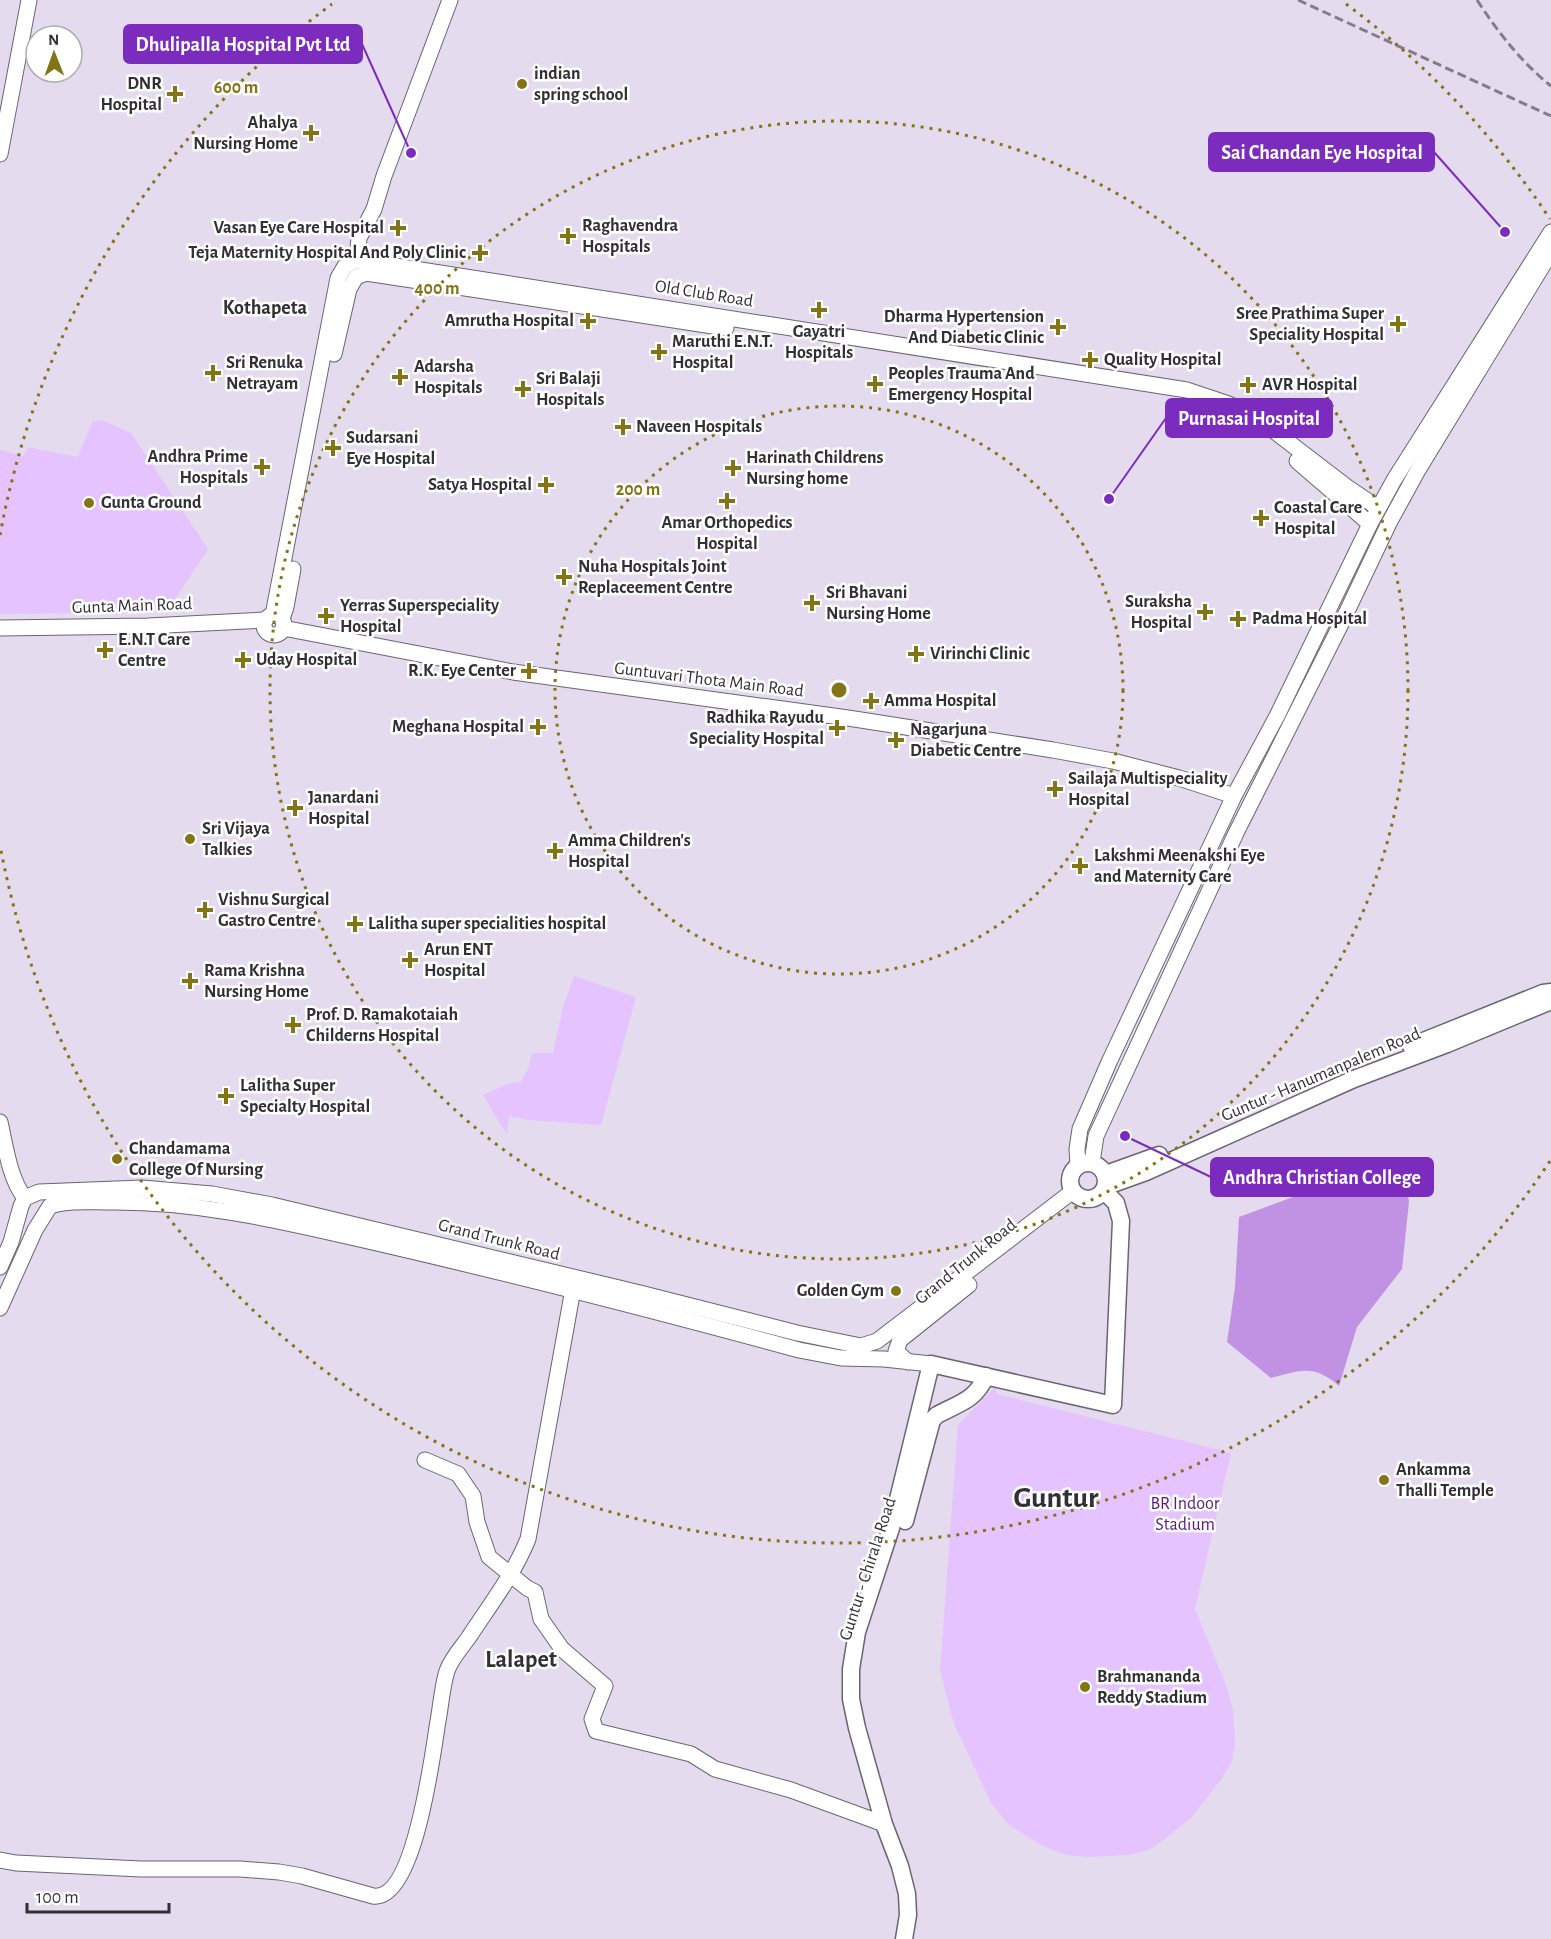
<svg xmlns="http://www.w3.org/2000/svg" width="1551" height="1939" viewBox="0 0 1551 1939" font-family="'Alegreya Sans',sans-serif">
<rect width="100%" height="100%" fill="#e5dbee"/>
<g fill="#e4c3fe">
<path d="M 102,420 L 131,433 L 208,549 L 166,612 L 0,614 L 0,450 L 24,456 L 28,447 L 78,457 L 92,422 Z"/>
<path d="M 574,976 L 636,997 L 601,1125 L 528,1120 L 509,1116 L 507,1135 L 483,1095 L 508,1084 L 521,1082 L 529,1067 L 532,1053 L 553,1053 L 563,1007 Z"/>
<path d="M 995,1387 L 997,1394 L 1231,1453 L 1195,1609 L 1226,1685 L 1233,1710 L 1235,1743 L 1232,1762 L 1221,1780 L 1191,1818 L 1162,1841 L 1149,1850 L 1129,1855 L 1087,1857 L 1066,1855 L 1043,1846 L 1009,1825 L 991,1803 L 954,1724 L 940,1670 L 958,1425 Z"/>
</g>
<path fill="#c192e4" d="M 1401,1157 L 1409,1202 L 1402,1269 L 1357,1327 L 1339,1386 C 1314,1364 1301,1370 1271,1378 L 1227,1342 L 1235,1287 L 1239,1217 Z"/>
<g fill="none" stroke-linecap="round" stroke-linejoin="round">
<defs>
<g id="secondary">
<path d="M 0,154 L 29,0"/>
<path d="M 357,260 L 359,238 L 374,209 L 384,176 L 450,0"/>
<path d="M 334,354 L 349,289 L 356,277 L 366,273 L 726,328"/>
<path d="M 1297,461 L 1370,524"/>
<path d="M 273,615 L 338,278 L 345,266 L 357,260 L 1187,390 L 1229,404 L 1261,421 L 1347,487 L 1378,508"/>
<circle cx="274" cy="625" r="10"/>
<path d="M 282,619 L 286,607 L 293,569"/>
<path d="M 0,628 L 148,626 L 265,620"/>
<path d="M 283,628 L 513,672 L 848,718 L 1053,750 L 1113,761 L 1179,778 L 1234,796"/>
<path d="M 0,1122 C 5,1144 10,1181 25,1198"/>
<path d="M 1092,1162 L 1096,1136 L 1236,833 L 1341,624 L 1389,523 L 1418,470 L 1551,252"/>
<path d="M 1078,1165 L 1077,1149 L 1080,1129 L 1110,1060 L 1234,796 L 1277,716 L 1370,524 L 1394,480 L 1551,232"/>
<path d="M 0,1267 L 11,1242 L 21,1206 L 25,1198 L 39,1192 L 142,1188 L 212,1194 L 272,1205 L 640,1293 L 797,1333 L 861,1346 L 877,1341 L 1073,1191"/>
<path d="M 0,1308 L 35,1230 L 50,1206 C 69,1200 89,1202 109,1202 C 193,1201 273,1219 355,1238 C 504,1272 652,1310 799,1350 L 841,1358 L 884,1359 L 931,1364"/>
<path d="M 908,1362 L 896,1351 L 900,1340 L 969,1285"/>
<path d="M 425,1460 L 458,1474 L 473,1496 L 477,1522 L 489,1557 L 527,1588 L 535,1592 L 541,1619 L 562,1649 L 605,1686 L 592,1719 L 596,1731 L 691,1754 L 715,1769 L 791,1790 L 884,1824"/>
<path d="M 0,1860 L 16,1863 L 141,1869 L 240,1869 L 279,1872 L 302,1876 L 373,1896 C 415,1902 433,1751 438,1721 C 441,1705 442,1687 447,1671 C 451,1659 462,1647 469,1637 C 490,1605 514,1574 528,1539 L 575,1278"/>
</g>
<g id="primary">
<path d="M 1411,1046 L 1543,993 L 1551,992"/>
<circle cx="1088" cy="1181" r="18"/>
<path d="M 1106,1174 L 1159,1155"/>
<path d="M 1107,1186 L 1146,1172 L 1354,1079 L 1447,1044 L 1551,1001"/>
<path d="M 905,1521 L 932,1420 L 937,1415 C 959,1403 975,1401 986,1376"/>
<path d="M 904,1939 L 908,1915 L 907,1894 L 900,1866 L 884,1824 L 857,1728 L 851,1699 L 851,1669 L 857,1632 L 891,1528 L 931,1364 L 1113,1405 L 1121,1221 L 1116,1203 L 1104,1191"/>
</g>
</defs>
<use href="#secondary" stroke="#6c6373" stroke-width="17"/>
<use href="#primary" stroke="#6c6373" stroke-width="19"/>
<use href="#secondary" stroke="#fff" stroke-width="15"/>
<use href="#primary" stroke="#fff" stroke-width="16"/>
<g stroke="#837d89" stroke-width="3" stroke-dasharray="9 4.5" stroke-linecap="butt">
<path d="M 1298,0 L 1551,116"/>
<path d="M 1477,0 C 1498,32 1521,62 1551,86"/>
</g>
</g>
<g fill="none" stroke="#837416" stroke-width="3" stroke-dasharray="3 6">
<circle cx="839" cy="690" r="284"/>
<circle cx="839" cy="690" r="569"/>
<path d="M1550 1161A853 853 0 0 1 0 845M0 535A853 853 0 0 1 332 4M1346 4A853 853 0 0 1 1550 219"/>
</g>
<g fill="#837416" stroke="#fff" stroke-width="2">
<circle cx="522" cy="84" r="6"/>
<path d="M172 85h6v6h6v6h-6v6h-6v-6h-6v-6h6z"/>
<path d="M308 124h6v6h6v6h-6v6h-6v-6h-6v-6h6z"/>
<path d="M395 219h6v6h6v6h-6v6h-6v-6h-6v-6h6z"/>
<path d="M565 227h6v6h6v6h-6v6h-6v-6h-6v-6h6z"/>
<path d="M477 244h6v6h6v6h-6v6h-6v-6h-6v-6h6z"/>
<path d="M816 301h6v6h6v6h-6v6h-6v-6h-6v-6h6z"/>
<path d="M585 312h6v6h6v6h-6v6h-6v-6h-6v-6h6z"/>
<path d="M1395 315h6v6h6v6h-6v6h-6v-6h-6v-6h6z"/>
<path d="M1055 318h6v6h6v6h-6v6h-6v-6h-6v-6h6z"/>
<path d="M656 343h6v6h6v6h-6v6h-6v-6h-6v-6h6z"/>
<path d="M1087 351h6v6h6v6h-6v6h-6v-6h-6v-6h6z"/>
<path d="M210 364h6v6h6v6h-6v6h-6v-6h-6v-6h6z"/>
<path d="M397 368h6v6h6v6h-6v6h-6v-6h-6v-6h6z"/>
<path d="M872 375h6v6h6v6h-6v6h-6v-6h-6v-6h6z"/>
<path d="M1245 376h6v6h6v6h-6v6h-6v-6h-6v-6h6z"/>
<path d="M520 380h6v6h6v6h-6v6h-6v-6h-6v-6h6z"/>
<path d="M620 418h6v6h6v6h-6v6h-6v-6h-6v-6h6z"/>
<path d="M330 439h6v6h6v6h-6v6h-6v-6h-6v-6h6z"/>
<path d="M259 458h6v6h6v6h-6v6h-6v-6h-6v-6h6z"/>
<path d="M730 459h6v6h6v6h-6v6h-6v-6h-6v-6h6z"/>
<path d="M543 476h6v6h6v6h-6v6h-6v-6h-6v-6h6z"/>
<path d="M724 492h6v6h6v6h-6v6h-6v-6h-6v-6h6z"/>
<circle cx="89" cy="503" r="6"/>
<path d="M1258 509h6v6h6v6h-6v6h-6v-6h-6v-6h6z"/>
<path d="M561 568h6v6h6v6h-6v6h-6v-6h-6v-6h6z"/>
<path d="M809 594h6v6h6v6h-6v6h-6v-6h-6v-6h6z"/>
<path d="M1202 603h6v6h6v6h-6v6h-6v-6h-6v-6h6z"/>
<path d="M323 607h6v6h6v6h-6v6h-6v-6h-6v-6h6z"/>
<path d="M1235 610h6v6h6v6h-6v6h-6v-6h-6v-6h6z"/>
<path d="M102 641h6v6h6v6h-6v6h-6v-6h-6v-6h6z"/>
<path d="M913 645h6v6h6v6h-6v6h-6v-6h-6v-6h6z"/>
<path d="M240 651h6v6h6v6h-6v6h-6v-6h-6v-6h6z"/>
<path d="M526 662h6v6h6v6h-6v6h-6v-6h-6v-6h6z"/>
<path d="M868 692h6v6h6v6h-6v6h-6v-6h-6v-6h6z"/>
<path d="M535 718h6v6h6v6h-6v6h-6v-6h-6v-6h6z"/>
<path d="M834 719h6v6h6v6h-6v6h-6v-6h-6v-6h6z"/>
<path d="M893 731h6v6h6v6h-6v6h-6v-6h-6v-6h6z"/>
<path d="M1052 780h6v6h6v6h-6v6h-6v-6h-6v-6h6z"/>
<path d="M292 799h6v6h6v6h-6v6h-6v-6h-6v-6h6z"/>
<circle cx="190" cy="839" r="6"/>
<path d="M552 842h6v6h6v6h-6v6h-6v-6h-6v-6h6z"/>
<path d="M1077 857h6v6h6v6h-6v6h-6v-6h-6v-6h6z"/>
<path d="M202 901h6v6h6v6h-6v6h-6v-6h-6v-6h6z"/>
<path d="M352 915h6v6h6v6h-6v6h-6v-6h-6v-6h6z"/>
<path d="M407 951h6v6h6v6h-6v6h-6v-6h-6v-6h6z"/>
<path d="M187 972h6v6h6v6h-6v6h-6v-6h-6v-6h6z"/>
<path d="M290 1016h6v6h6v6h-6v6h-6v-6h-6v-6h6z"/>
<path d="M223 1087h6v6h6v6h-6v6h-6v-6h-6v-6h6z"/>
<circle cx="117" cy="1159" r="6"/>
<circle cx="896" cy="1291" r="6"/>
<circle cx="1384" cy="1480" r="6"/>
<circle cx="1085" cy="1687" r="6"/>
</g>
<g text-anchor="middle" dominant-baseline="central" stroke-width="5" stroke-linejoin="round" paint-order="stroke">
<g font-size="18" font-weight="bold" fill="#322f36" stroke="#fff" text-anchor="start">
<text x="534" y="74">indian<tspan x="534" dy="21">spring school</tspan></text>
<text x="162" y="84" text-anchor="end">DNR<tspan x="162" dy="21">Hospital</tspan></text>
<text x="298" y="123" text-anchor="end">Ahalya<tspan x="298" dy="21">Nursing Home</tspan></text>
<text x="582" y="226">Raghavendra<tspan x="582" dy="21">Hospitals</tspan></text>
<text x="384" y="228" text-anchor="end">Vasan Eye Care Hospital</text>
<text x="466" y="253" text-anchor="end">Teja Maternity Hospital And Poly Clinic</text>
<text x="1384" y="314" text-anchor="end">Sree Prathima Super<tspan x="1384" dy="21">Speciality Hospital</tspan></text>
<text x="1044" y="317" text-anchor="end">Dharma Hypertension<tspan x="1044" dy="21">And Diabetic Clinic</tspan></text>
<text x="574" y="321" text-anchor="end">Amrutha Hospital</text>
<text x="819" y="332" text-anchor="middle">Gayatri<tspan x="819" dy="21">Hospitals</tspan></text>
<text x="672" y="342">Maruthi E.N.T.<tspan x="672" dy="21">Hospital</tspan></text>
<text x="1104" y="360">Quality Hospital</text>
<text x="226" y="363">Sri Renuka<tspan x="226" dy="21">Netrayam</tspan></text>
<text x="414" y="367">Adarsha<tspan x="414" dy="21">Hospitals</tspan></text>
<text x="888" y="374">Peoples Trauma And<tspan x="888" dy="21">Emergency Hospital</tspan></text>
<text x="536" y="379">Sri Balaji<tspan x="536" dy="21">Hospitals</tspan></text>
<text x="1262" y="385">AVR Hospital</text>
<text x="636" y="427">Naveen Hospitals</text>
<text x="346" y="438">Sudarsani<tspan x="346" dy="21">Eye Hospital</tspan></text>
<text x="248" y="457" text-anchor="end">Andhra Prime<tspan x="248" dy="21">Hospitals</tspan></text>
<text x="746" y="458">Harinath Childrens<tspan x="746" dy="21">Nursing home</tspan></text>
<text x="532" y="485" text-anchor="end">Satya Hospital</text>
<text x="101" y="503">Gunta Ground</text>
<text x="1274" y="508">Coastal Care<tspan x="1274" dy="21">Hospital</tspan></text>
<text x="727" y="523" text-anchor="middle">Amar Orthopedics<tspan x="727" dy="21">Hospital</tspan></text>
<text x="578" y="567">Nuha Hospitals Joint<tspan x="578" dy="21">Replaceement Centre</tspan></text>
<text x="826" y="593">Sri Bhavani<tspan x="826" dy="21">Nursing Home</tspan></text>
<text x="1192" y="602" text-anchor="end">Suraksha<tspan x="1192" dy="21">Hospital</tspan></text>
<text x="340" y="606">Yerras Superspeciality<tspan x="340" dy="21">Hospital</tspan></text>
<text x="1252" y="619">Padma Hospital</text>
<text x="118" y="640">E.N.T Care<tspan x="118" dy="21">Centre</tspan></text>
<text x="930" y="654">Virinchi Clinic</text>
<text x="256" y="660">Uday Hospital</text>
<text x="516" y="671" text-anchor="end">R.K. Eye Center</text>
<text x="884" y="701">Amma Hospital</text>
<text x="824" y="718" text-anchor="end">Radhika Rayudu<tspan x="824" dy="21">Speciality Hospital</tspan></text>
<text x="524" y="727" text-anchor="end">Meghana Hospital</text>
<text x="910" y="730">Nagarjuna<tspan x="910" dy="21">Diabetic Centre</tspan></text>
<text x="1068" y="779">Sailaja Multispeciality<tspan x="1068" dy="21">Hospital</tspan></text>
<text x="308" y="798">Janardani<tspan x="308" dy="21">Hospital</tspan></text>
<text x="202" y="829">Sri Vijaya<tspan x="202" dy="21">Talkies</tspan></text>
<text x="568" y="841">Amma Children's<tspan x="568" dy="21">Hospital</tspan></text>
<text x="1094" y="856">Lakshmi Meenakshi Eye<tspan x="1094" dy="21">and Maternity Care</tspan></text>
<text x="218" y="900">Vishnu Surgical<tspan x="218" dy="21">Gastro Centre</tspan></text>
<text x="368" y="924">Lalitha super specialities hospital</text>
<text x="424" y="950">Arun ENT<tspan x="424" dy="21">Hospital</tspan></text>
<text x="204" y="971">Rama Krishna<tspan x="204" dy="21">Nursing Home</tspan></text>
<text x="306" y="1015">Prof. D. Ramakotaiah<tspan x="306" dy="21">Childerns Hospital</tspan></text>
<text x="240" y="1086">Lalitha Super<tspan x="240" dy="21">Specialty Hospital</tspan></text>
<text x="129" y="1149">Chandamama<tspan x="129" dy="21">College Of Nursing</tspan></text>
<text x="884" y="1291" text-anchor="end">Golden Gym</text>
<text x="1396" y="1470">Ankamma<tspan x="1396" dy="21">Thalli Temple</tspan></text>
<text x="1097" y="1677">Brahmananda<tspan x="1097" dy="21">Reddy Stadium</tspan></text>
</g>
<g font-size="18" fill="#322f36" stroke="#fff">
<text transform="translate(704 294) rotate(9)">Old Club Road</text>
<text transform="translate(132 606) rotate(-2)">Gunta Main Road</text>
<text transform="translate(709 680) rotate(7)">Guntuvari Thota Main Road</text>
<text transform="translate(1321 1075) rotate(-23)">Guntur - Hanumanpalem Road</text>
<text transform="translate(499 1240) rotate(14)">Grand Trunk Road</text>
<text transform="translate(966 1262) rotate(-39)">Grand Trunk Road</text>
<text transform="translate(868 1569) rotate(-72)">Guntur - Chirala Road</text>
</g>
<g font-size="18" fill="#581b7b" stroke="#fff">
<text x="1185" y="1504">BR Indoor<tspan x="1185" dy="21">Stadium</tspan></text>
</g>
<g font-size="20" font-weight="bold" fill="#322f36" stroke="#fff">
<text x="265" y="308">Kothapeta</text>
</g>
<g font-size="24" font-weight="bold" fill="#322f36" stroke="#fff">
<text x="521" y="1660">Lalapet</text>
</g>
<g font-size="30" font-weight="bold" fill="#322f36" stroke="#fff">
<text x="1056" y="1498">Guntur</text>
</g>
</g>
<circle cx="839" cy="690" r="9" fill="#837416" stroke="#fff" stroke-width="3"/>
<g font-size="18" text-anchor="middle" font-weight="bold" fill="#837416" stroke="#fff" stroke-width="5" stroke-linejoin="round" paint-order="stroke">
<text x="236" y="93">600 m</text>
<text x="437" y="294">400 m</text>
<text x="638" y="495">200 m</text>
</g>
<path fill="none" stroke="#7b2cbf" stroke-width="2" d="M411 153L362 44M1505 232L1434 152M1109 499L1166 418M1125 1136L1211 1177"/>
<g fill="#7b2cbf" stroke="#fff" stroke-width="2">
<circle cx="411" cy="153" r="6"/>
<circle cx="1505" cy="232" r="6"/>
<circle cx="1109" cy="499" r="6"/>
<circle cx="1125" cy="1136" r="6"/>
</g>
<g fill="#7b2cbf" stroke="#7b2cbf" stroke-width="2">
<rect x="124" y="25" width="238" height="38" rx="6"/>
<rect x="1209" y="133" width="225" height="38" rx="6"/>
<rect x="1166" y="399" width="166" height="38" rx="6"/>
<rect x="1211" y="1158" width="222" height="38" rx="6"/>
</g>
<g font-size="20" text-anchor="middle" font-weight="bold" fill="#fff">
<text x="243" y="51">Dhulipalla Hospital Pvt Ltd</text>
<text x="1322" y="159">Sai Chandan Eye Hospital</text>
<text x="1249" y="425">Purnasai Hospital</text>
<text x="1322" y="1184">Andhra Christian College</text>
</g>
<g transform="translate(54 54) rotate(359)"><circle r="28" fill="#ffffff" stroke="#adacaf" stroke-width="1.5"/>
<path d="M0-4.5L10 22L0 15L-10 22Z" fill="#837416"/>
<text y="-9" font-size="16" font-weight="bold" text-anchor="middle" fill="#322f36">N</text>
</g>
<path d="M27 1903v9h142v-9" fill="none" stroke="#322f36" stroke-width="3"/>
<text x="36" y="1903" font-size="18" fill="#322f36" stroke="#ffffff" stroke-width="4.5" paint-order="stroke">100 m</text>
</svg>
